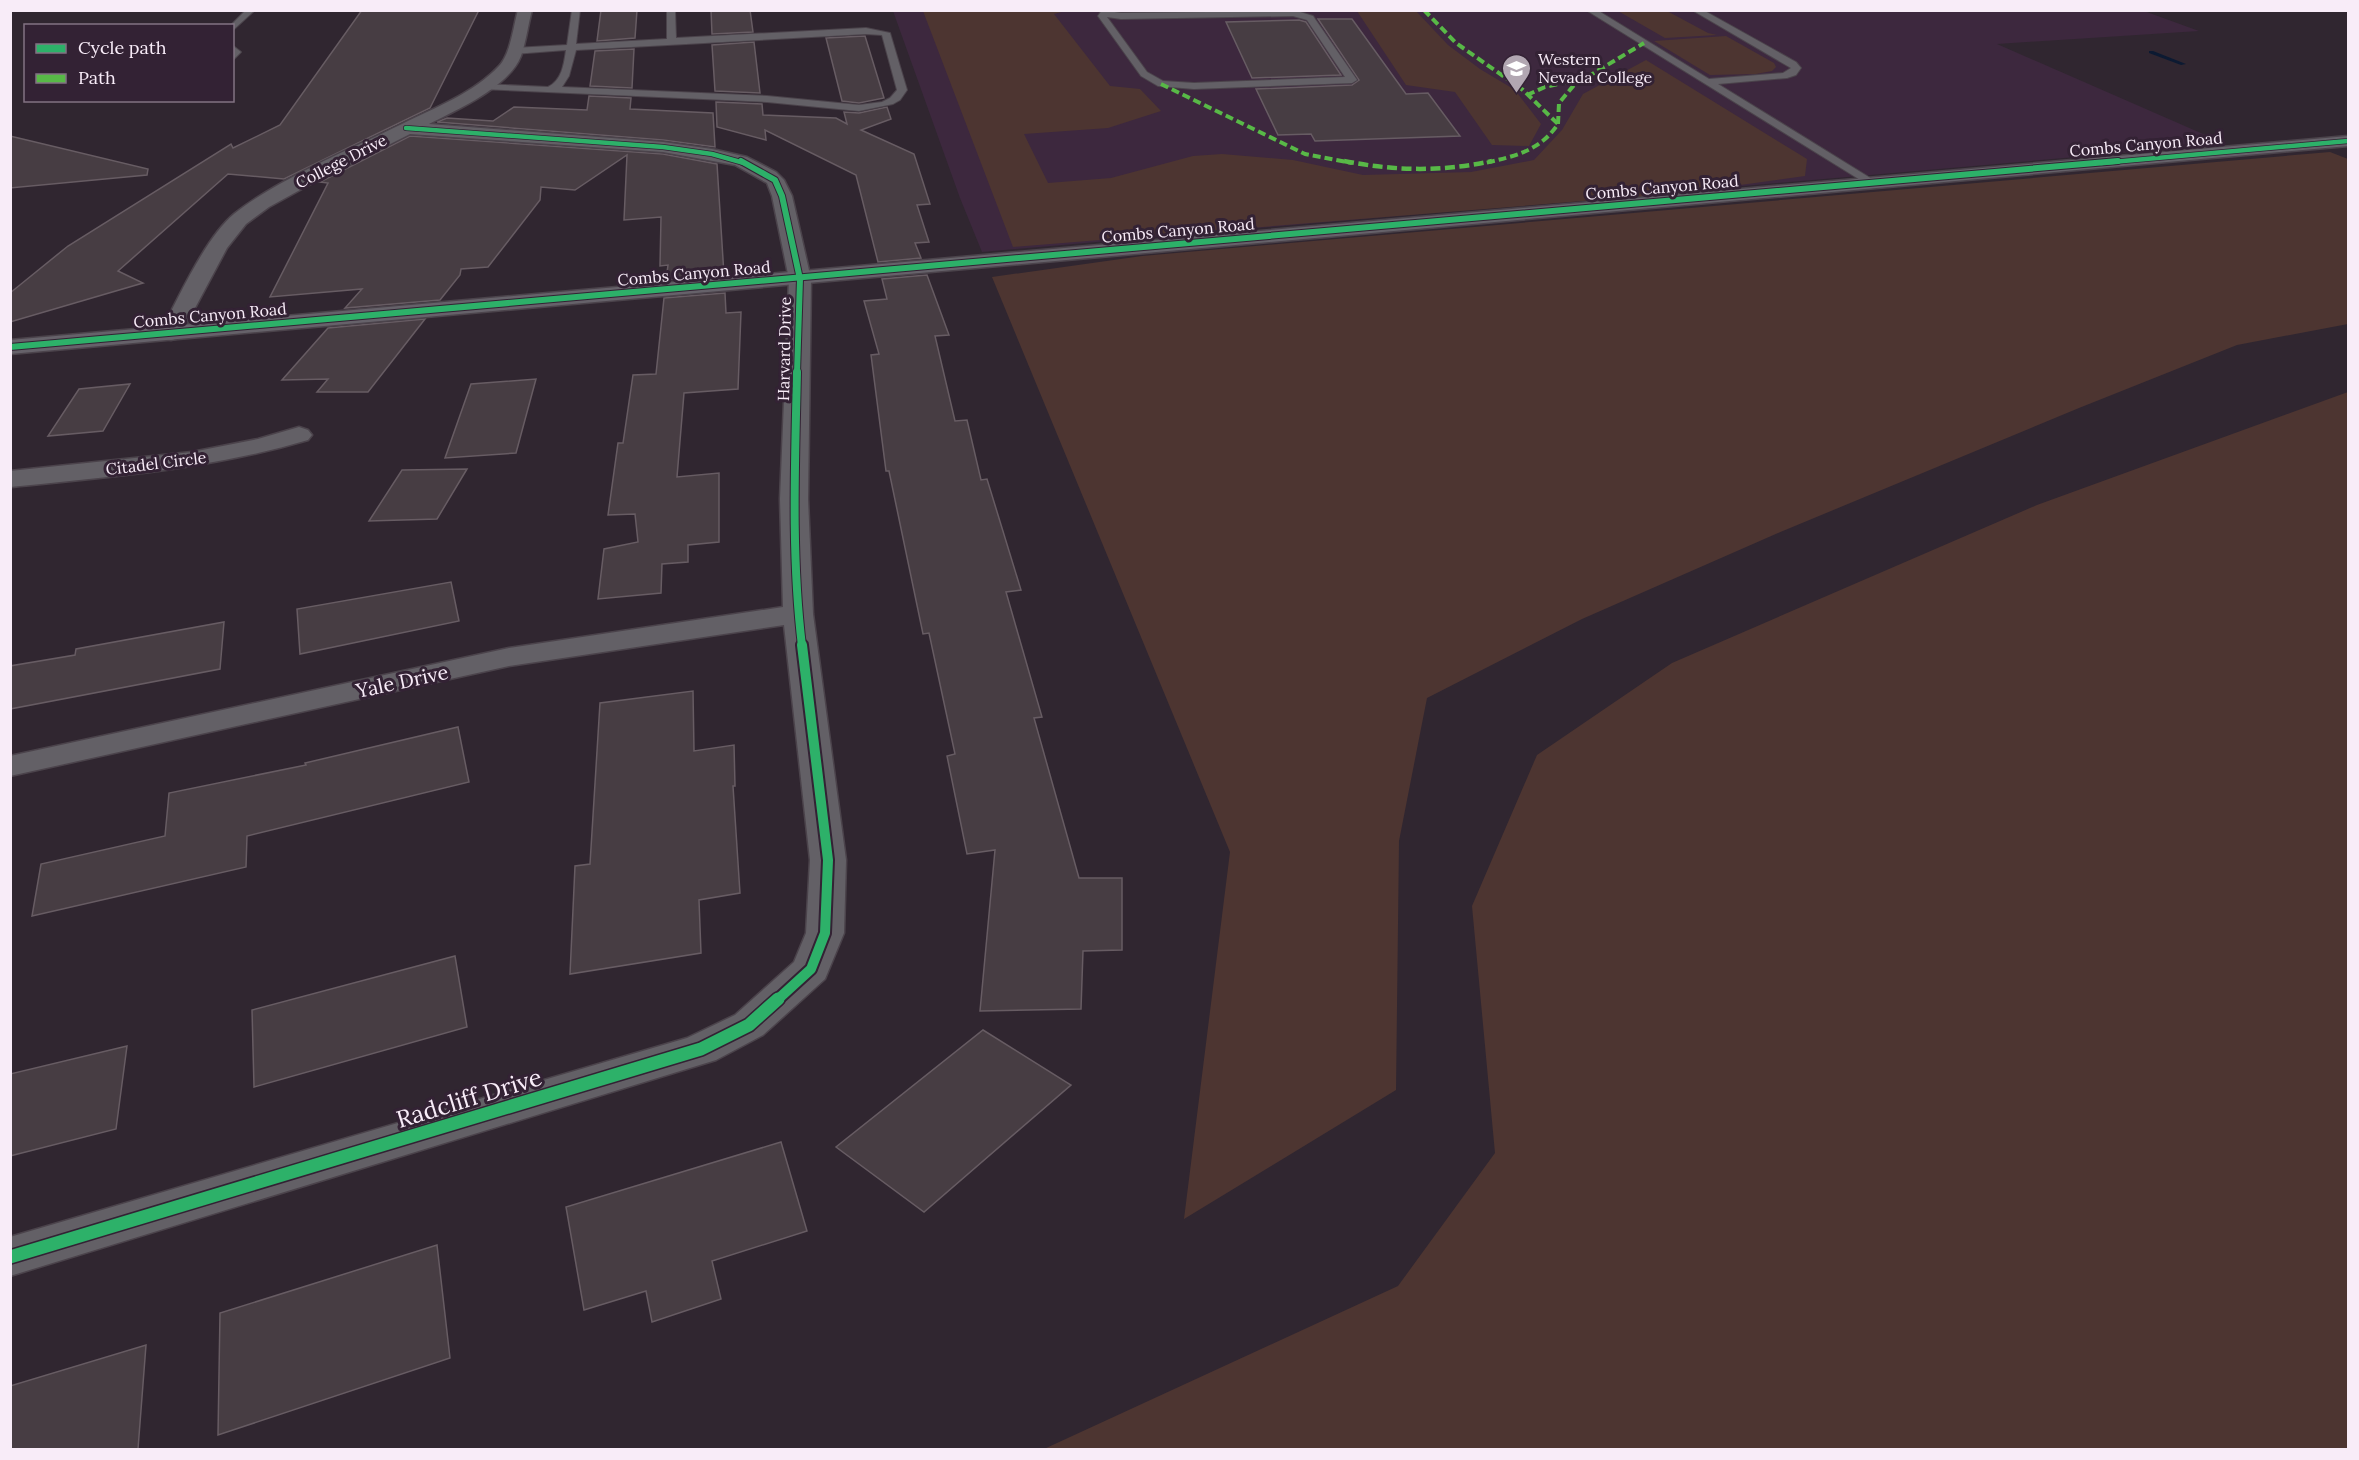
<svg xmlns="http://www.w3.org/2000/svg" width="2359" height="1460" viewBox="0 0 2359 1460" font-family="Lora,serif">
<rect width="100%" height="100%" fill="#302630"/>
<path fill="#3d283e" d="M 893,11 L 2144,11 L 2199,31 L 1997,44 L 2226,144 L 982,252 L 960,198 Z"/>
<g fill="#4d3531">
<path d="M 923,11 L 1065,11 L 1054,14 L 1110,86 L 1140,89 L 1161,111 L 1108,128 L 1024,134 L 1048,183 L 1111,178 L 1193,156 L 1222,154 L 1293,160 L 1363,175 L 1471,172 L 1534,160 L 1562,130 L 1583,94 L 1646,60 L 1807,159 L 1805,176 L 1683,193 L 1013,247 Z"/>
<path d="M 1357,11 L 1416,11 L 1448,45 L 1480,69 L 1515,90 L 1541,124 L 1529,146 L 1492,145 L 1455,92 L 1406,85 Z"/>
<path d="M 1618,11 L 1667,11 L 1708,33 L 1717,35 L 1665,38 Z"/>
<path d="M 1726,36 L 1774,63 L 1776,67 L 1772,71 L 1756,74 L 1710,75 L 1654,41 Z"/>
<path d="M 2330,152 L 2348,159 L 2348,324 L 2237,345 L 2079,408 L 1778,533 L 1582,619 L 1427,698 L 1399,841 L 1396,1090 L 1184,1219 L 1230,852 L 992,277 L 1142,256 Z"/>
<path d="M 2348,392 L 2348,1449 L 1044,1449 L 1398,1286 L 1495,1153 L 1472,906 L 1537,755 L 1672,663 L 2037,505 Z"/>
</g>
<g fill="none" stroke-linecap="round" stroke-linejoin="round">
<path fill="#0c1a32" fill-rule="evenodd" d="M 2149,51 L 2153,51 L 2186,64 L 2181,65 L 2149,53 Z"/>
</g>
<g fill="#473d43" stroke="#675c63" stroke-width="1.5">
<path d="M 362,10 L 479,10 L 430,108 L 284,179 L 228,174 L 118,271 L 143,283 L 10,322 L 10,293 L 68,246 L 231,144 L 233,148 L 280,125 Z"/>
<path d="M 601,10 L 637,10 L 635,38 L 597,41 Z"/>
<path d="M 711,10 L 750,10 L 753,32 L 712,34 Z"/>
<path d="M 1318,19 L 1352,19 L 1406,94 L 1428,93 L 1460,136 L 1315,141 L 1311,134 L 1278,135 L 1256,89 L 1352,85 L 1359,80 Z"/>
<path d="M 1299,20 L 1306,22 L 1341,75 L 1252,78 L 1226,22 Z"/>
<path d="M 865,36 L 884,98 L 859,103 L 842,101 L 826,38 Z"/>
<path d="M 754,42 L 760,93 L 715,91 L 712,45 Z"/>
<path d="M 634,49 L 632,88 L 590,86 L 595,51 Z"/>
<path d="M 589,96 L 631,98 L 630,109 L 713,113 L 715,147 L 663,140 L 437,122 L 447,118 L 493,121 L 514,107 L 587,110 Z"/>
<path d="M 716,102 L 762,104 L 763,115 L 836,118 L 847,124 L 844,112 L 859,113 L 887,107 L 891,119 L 861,130 L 914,154 L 930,204 L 917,205 L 929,242 L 915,243 L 921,258 L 878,262 L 856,175 L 765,130 L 766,140 L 717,127 Z"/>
<path d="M 10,136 L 148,169 L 147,175 L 10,188 Z"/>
<path d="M 410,136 L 663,154 L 717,164 L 724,275 L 666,280 L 668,265 L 660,266 L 661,217 L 624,220 L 627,155 L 575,190 L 541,187 L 540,200 L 488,267 L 461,269 L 460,275 L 440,300 L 345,308 L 362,289 L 270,297 L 328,183 L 320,182 Z"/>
<path d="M 927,275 L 949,335 L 935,336 L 955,421 L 967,420 L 981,480 L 987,479 L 1021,590 L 1006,592 L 1042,717 L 1034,718 L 1079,878 L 1122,878 L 1122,950 L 1083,951 L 1081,1009 L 980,1011 L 995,850 L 967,854 L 947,756 L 955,754 L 929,633 L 923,634 L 889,471 L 886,471 L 871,355 L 879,354 L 864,301 L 887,299 L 882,279 Z"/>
<path d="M 725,293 L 726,313 L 741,312 L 738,389 L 684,393 L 677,477 L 719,473 L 719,542 L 688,545 L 688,562 L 662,564 L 661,593 L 598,599 L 604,549 L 638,542 L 635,514 L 608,515 L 618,443 L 623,443 L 633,375 L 656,374 L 664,298 Z"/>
<path d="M 425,319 L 368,392 L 317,392 L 328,379 L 282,380 L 328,328 Z"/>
<path d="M 536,379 L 516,453 L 445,458 L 471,384 Z"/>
<path d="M 130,384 L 103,431 L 48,436 L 79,389 Z"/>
<path d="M 467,469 L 437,519 L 369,521 L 402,470 Z"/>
<path d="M 451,582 L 459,621 L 300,654 L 297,609 Z"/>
<path d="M 224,622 L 220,669 L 10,709 L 10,666 L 75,655 L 76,649 Z"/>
<path d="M 693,691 L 694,751 L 734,745 L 735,786 L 733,786 L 740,893 L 699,900 L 701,953 L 570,974 L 575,866 L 590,864 L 600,703 Z"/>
<path d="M 458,727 L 469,782 L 247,836 L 246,867 L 32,916 L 41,864 L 165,836 L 169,793 L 306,765 L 305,763 Z"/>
<path d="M 455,956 L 467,1027 L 254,1087 L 252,1010 Z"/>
<path d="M 983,1030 L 1071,1085 L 924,1212 L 836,1147 Z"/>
<path d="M 127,1046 L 116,1129 L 10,1156 L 10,1074 Z"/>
<path d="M 781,1142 L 807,1231 L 712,1261 L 721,1299 L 652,1322 L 646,1291 L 584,1310 L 566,1207 Z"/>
<path d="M 437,1245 L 450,1358 L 218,1435 L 220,1313 Z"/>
<path d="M 146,1345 L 138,1449 L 10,1449 L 10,1386 Z"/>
</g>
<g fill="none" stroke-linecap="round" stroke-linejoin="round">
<defs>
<g id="lane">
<path d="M 246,10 L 255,10 L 232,31 L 232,26 L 230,26 Z"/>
<path d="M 572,10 L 580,10 L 576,44 L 667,39 L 667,10 L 675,10 L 676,38 L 866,28 L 890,33 L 907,90 L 900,100 L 893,104 L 859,111 L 767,102 L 481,89 L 479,87 L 484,84 L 548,87 C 562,80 564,64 566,50 L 514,54 L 509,51 L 514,48 L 567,45 ZM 866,34 L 882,35 L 897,90 L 890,98 L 882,102 L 859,105 L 767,96 L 562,87 L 569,76 L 576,50 Z"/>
<path d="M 1102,10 L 1121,13 L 1297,11 L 1313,16 L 1357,80 L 1352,83 L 1194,89 L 1158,86 L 1141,76 L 1098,16 ZM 1293,16 L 1307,20 L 1345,77 L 1194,83 L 1163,81 L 1147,72 L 1107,17 L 1121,19 Z"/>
<path d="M 1586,10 L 1597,10 L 1709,79 L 1783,73 L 1791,68 L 1692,10 L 1703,10 L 1796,62 L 1801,68 L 1796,75 L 1787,78 L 1718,84 L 1880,184 L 1874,187 L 1870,186 Z"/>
<path d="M 232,45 L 241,52 L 232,61 Z"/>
</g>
<g id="street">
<path d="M 518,10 L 532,10 C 528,25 526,42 521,56 C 509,87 457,110 429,124 L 663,142 L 712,149 L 747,157 L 776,172 L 784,180 L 792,196 L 811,279 L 808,499 L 813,614 L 846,860 L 844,933 L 825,979 L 763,1035 L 716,1060 L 10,1276 L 10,1237 L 687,1038 L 735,1015 L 794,962 L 806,933 L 810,860 L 784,625 L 509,666 L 10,776 L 10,756 L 509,648 L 783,607 L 780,499 L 789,279 L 772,196 L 767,183 L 735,165 L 663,152 L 410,134 L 309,185 L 269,207 L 246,224 L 227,248 L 179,338 L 171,340 L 163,338 L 160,333 C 178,299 205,238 234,214 C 278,179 351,149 402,124 C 434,108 474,93 499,66 C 511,53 513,27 518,10 Z"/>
<path d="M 299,427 L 308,430 L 312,435 L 308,440 C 210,469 111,477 10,487 L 10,471 L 192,452 L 258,439 Z"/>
</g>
<path id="secondary" d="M 2348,136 L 2348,146 L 10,354 L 10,340 Z"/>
</defs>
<use href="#lane" stroke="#4b434b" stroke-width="2"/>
<use href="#street" stroke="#4b434b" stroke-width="3"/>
<use href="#secondary" stroke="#4b434b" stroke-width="3"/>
<use href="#lane" fill="#636066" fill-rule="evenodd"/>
<use href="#street" fill="#636066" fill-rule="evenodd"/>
<use href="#secondary" fill="#66626a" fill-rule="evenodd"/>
<g stroke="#58b947" stroke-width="4" stroke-dasharray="8 4" stroke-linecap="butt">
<path d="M 1424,10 L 1456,43 L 1523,90 L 1558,124 C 1540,151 1515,156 1485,163"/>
<path d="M 1161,84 L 1305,154 L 1352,163"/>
<path d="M 1527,95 L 1545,87 L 1579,79"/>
<path d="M 1558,124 L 1559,103 L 1574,85 L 1644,43"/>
</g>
<path stroke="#58b947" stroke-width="4.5" stroke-dasharray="10 4.5" stroke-linecap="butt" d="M 1344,161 C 1395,171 1441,172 1492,161"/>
<defs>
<g id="cycleway-far4">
<path d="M 406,128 L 663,147 L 712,154 L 744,163"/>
<path d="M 2101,163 L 2348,141"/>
</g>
<g id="cycleway-far3">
<path d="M 741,161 L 775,180 L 782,196 L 800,279 L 797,373"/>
<path d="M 10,347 L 2118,161"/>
</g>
<path id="cycleway-far2" d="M 797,372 C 795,463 791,555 802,646"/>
<path id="cycleway-far1" d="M 776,1001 L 811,969 L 825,933 L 828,860 L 802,645"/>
<path id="cycleway" d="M 10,1257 L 701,1049 L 749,1025 L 778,999"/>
</defs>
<use href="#cycleway-far4" stroke="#332234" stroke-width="6"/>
<use href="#cycleway-far3" stroke="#332234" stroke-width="8"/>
<use href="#cycleway-far2" stroke="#332234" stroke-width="10"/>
<use href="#cycleway-far1" stroke="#332234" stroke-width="14"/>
<use href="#cycleway" stroke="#332234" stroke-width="16"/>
<use href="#cycleway-far4" stroke="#2db169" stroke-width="4.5"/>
<use href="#cycleway-far3" stroke="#2db169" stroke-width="6"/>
<use href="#cycleway-far2" stroke="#2db169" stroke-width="8"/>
<use href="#cycleway-far1" stroke="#2db169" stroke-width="10"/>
<use href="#cycleway" stroke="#2db169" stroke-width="13"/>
</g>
<defs>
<symbol id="university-pin" viewBox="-11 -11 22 30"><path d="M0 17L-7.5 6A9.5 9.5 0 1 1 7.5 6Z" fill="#b2a7b2" stroke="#332234"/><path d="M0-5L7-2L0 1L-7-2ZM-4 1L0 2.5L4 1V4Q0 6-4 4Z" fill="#fff"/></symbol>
</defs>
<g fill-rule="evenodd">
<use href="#university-pin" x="1500" y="52" width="33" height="45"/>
</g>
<g text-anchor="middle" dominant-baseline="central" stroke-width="6" stroke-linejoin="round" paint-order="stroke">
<g font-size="16" fill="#f8ecf8" stroke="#332234" text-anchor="start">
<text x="1538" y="59">Western<tspan x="1538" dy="18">Nevada College</tspan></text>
</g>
<g font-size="16" fill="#f8ecf8" stroke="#332234">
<text transform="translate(2146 144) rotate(-5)">Combs Canyon Road</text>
<text transform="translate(341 161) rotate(-27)">College Drive</text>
<text transform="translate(1662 187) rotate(-5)">Combs Canyon Road</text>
<text transform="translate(1178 230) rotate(-5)">Combs Canyon Road</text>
<text transform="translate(694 273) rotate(-5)">Combs Canyon Road</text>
<text transform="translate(210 315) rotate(-5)">Combs Canyon Road</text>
<text transform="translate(784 349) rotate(-89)">Harvard Drive</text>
<text transform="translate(156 463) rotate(-7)">Citadel Circle</text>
</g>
<g font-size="20" fill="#f8ecf8" stroke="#332234">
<text transform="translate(402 681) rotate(-12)">Yale Drive</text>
</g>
<g font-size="24" fill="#f8ecf8" stroke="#332234">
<text transform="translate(469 1098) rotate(-17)">Radcliff Drive</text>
</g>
</g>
<rect width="2359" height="1460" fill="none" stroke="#f8ecf8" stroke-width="24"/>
<rect x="24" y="24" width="210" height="78" fill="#332234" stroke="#827382" stroke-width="1.5"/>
<rect x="36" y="44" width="30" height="9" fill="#2db169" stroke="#827382" stroke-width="1.5"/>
<text x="78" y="54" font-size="18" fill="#f8ecf8">Cycle path</text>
<rect x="36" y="74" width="30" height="9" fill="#58b947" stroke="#827382" stroke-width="1.5"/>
<text x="78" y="84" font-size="18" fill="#f8ecf8">Path</text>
</svg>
